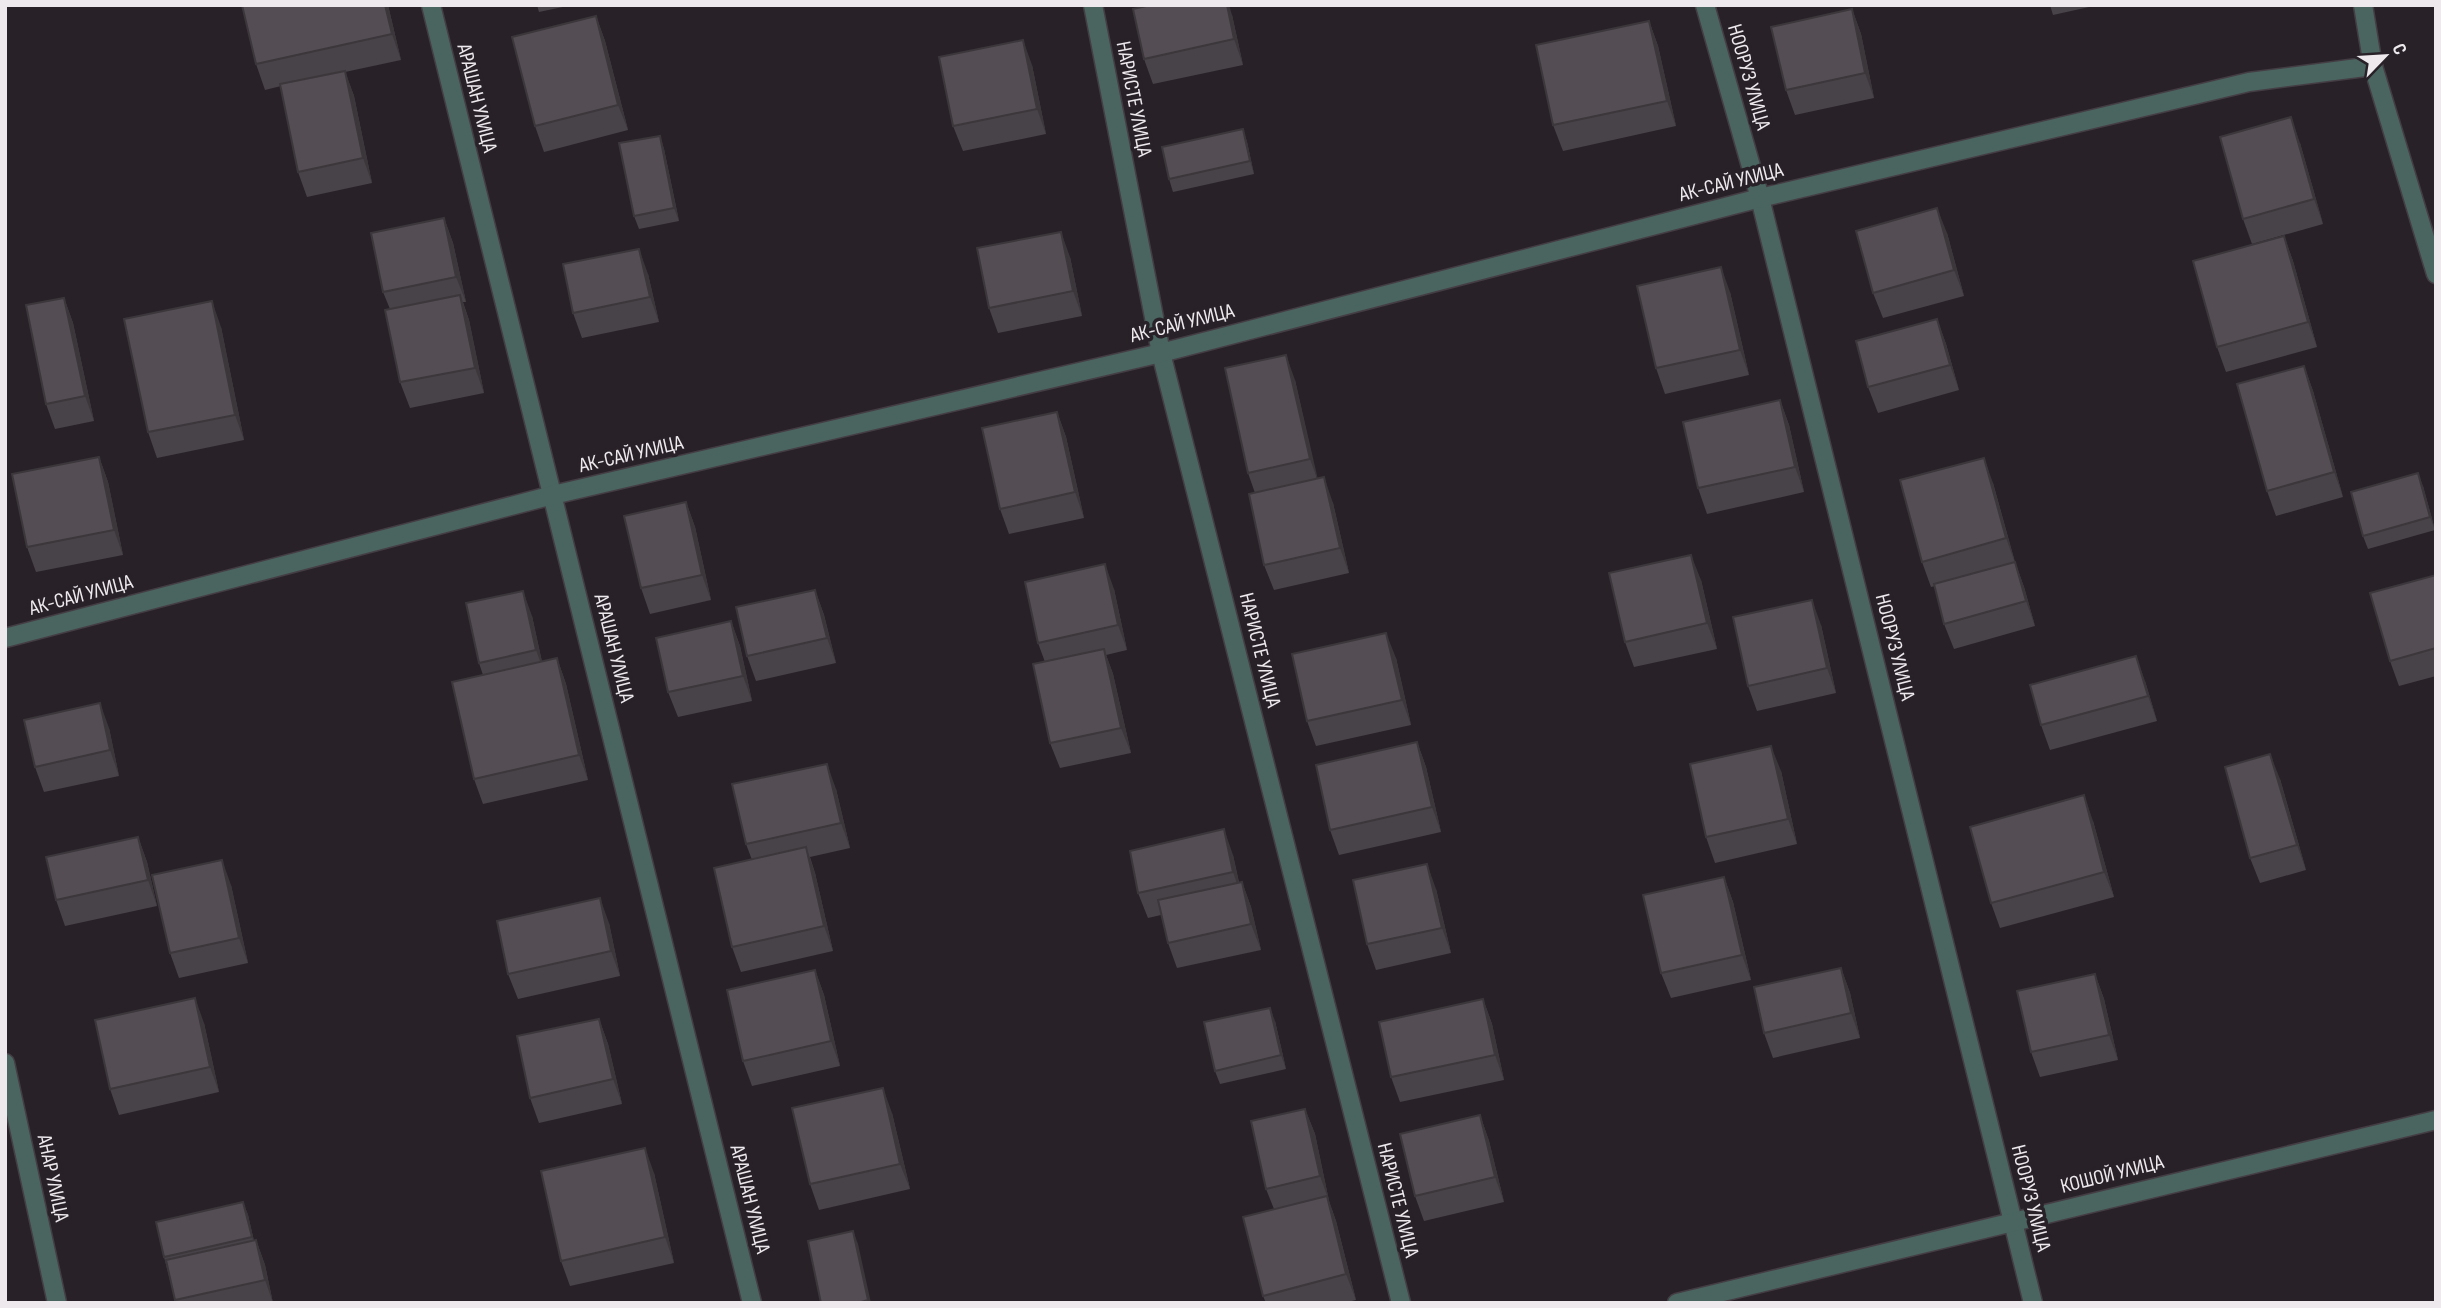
<svg xmlns="http://www.w3.org/2000/svg" width="2441" height="1308" viewBox="0 0 2441 1308" font-family="'Sofia Sans Condensed',sans-serif">
<rect width="100%" height="100%" fill="#282228"/>
<g fill="none" stroke-linecap="round" stroke-linejoin="round">
<defs>
<g id="minor">
<path d="M 431,5 L 752,1303"/>
<path d="M 1093,5 L 1161,353 L 1401,1303"/>
<path d="M 1705,5 L 1760,198 L 2033,1303"/>
<path d="M 2363,5 L 2373,66 L 2436,274"/>
<path d="M 5,638 L 553,495 L 1161,353 L 1760,198 L 2249,82 L 2373,66"/>
<path d="M 5,1063 L 57,1303"/>
<path d="M 1677,1303 L 2436,1120"/>
</g>
</defs>
<use href="#minor" stroke="#443e44" stroke-width="21"/>
<use href="#minor" stroke="#4a6560" stroke-width="18"/>
</g>
<g fill="#484348">
<path d="M 242,5 L 388,5 L 401,60 L 345,72 L 354,96 L 372,183 L 307,197 L 298,172 L 281,86 L 265,90 L 256,64 Z"/>
<path d="M 537,5 L 572,5 L 539,12 Z"/>
<path d="M 2050,5 L 2098,5 L 2053,15 Z"/>
<path d="M 1852,9 L 1861,34 L 1874,98 L 1795,115 L 1786,90 Z"/>
<path d="M 1232,15 L 1243,65 L 1153,84 L 1144,59 Z"/>
<path d="M 596,16 L 605,41 L 628,130 L 544,152 L 535,126 Z"/>
<path d="M 1649,21 L 1658,46 L 1676,126 L 1563,151 L 1553,125 Z"/>
<path d="M 1032,65 L 1046,134 L 963,151 L 953,126 Z"/>
<path d="M 1243,129 L 1247,142 L 1254,174 L 1173,192 L 1169,179 Z"/>
<path d="M 660,136 L 664,149 L 679,221 L 639,229 L 634,216 Z"/>
<path d="M 2300,143 L 2323,224 L 2252,244 L 2243,219 Z"/>
<path d="M 444,218 L 453,243 L 466,302 L 463,302 L 469,320 L 484,393 L 410,408 L 400,382 L 390,309 L 383,292 Z"/>
<path d="M 1947,233 L 1964,296 L 1883,318 L 1873,293 Z"/>
<path d="M 2284,236 L 2293,261 L 2317,347 L 2226,372 L 2217,347 Z"/>
<path d="M 1070,257 L 1082,316 L 998,333 L 989,308 Z"/>
<path d="M 648,274 L 659,322 L 582,338 L 573,313 Z"/>
<path d="M 1730,292 L 1749,375 L 1665,394 L 1656,368 Z"/>
<path d="M 64,298 L 73,323 L 94,421 L 55,429 L 46,404 Z"/>
<path d="M 1937,319 L 1946,344 L 1959,390 L 1878,413 L 1868,387 Z"/>
<path d="M 221,327 L 244,440 L 157,458 L 148,432 Z"/>
<path d="M 2304,366 L 2313,391 L 2343,497 L 2276,516 L 2267,491 Z"/>
<path d="M 1295,380 L 1317,479 L 1333,503 L 1349,573 L 1274,590 L 1264,565 L 1255,493 L 1248,473 Z"/>
<path d="M 1780,400 L 1789,425 L 1804,492 L 1707,514 L 1698,488 Z"/>
<path d="M 1057,412 L 1066,437 L 1084,518 L 1009,534 L 1000,509 Z"/>
<path d="M 99,457 L 108,482 L 123,555 L 36,572 L 27,547 Z"/>
<path d="M 1993,483 L 2015,562 L 2024,587 L 2035,626 L 1954,649 L 1944,624 L 1935,586 L 1931,587 L 1922,562 Z"/>
<path d="M 2423,486 L 2435,530 L 2368,549 L 2363,536 Z"/>
<path d="M 686,502 L 695,527 L 711,600 L 650,614 L 641,588 Z"/>
<path d="M 2436,575 L 2436,676 L 2399,686 L 2390,661 Z"/>
<path d="M 1701,580 L 1717,649 L 1634,667 L 1625,642 Z"/>
<path d="M 1114,589 L 1127,650 L 1106,655 L 1113,674 L 1131,753 L 1060,768 L 1050,743 L 1045,662 L 1038,643 Z"/>
<path d="M 815,590 L 824,615 L 836,663 L 756,681 L 747,656 Z"/>
<path d="M 532,616 L 542,662 L 557,658 L 566,684 L 588,780 L 483,804 L 474,779 L 483,675 L 479,663 Z"/>
<path d="M 731,621 L 740,646 L 752,701 L 678,717 L 668,692 Z"/>
<path d="M 1821,625 L 1836,693 L 1757,711 L 1748,686 Z"/>
<path d="M 1396,658 L 1411,725 L 1316,746 L 1307,721 Z"/>
<path d="M 2145,681 L 2157,721 L 2050,750 L 2041,725 Z"/>
<path d="M 109,728 L 119,776 L 44,792 L 35,767 Z"/>
<path d="M 1417,742 L 1426,767 L 1441,832 L 1339,855 L 1330,830 Z"/>
<path d="M 1781,771 L 1797,844 L 1715,863 L 1706,837 Z"/>
<path d="M 2280,779 L 2306,870 L 2260,883 L 2250,858 Z"/>
<path d="M 836,789 L 850,848 L 810,857 L 815,873 L 833,951 L 741,972 L 732,947 L 752,860 L 746,844 Z"/>
<path d="M 2093,821 L 2114,897 L 2000,928 L 1991,903 Z"/>
<path d="M 138,837 L 147,862 L 157,906 L 65,926 L 56,900 Z"/>
<path d="M 1233,855 L 1239,882 L 1242,882 L 1251,907 L 1261,950 L 1177,968 L 1168,943 L 1161,915 L 1148,918 L 1138,893 Z"/>
<path d="M 1724,877 L 1733,902 L 1751,980 L 1671,998 L 1661,973 Z"/>
<path d="M 231,885 L 248,963 L 179,978 L 170,953 Z"/>
<path d="M 1436,889 L 1451,953 L 1376,970 L 1367,944 Z"/>
<path d="M 609,923 L 620,976 L 518,999 L 508,974 Z"/>
<path d="M 1841,968 L 1850,993 L 1860,1038 L 1773,1058 L 1764,1033 Z"/>
<path d="M 815,970 L 824,995 L 840,1066 L 752,1086 L 743,1061 Z"/>
<path d="M 2095,974 L 2104,999 L 2118,1060 L 2040,1077 L 2031,1052 Z"/>
<path d="M 1483,999 L 1492,1024 L 1504,1080 L 1400,1102 L 1391,1077 Z"/>
<path d="M 599,1019 L 608,1044 L 622,1104 L 539,1123 L 530,1098 Z"/>
<path d="M 1275,1021 L 1286,1069 L 1220,1084 L 1215,1071 Z"/>
<path d="M 204,1023 L 219,1092 L 119,1115 L 110,1089 Z"/>
<path d="M 1305,1109 L 1315,1134 L 1329,1201 L 1336,1221 L 1356,1300 L 1343,1303 L 1266,1303 L 1263,1296 L 1274,1209 L 1266,1189 Z"/>
<path d="M 892,1113 L 910,1189 L 819,1210 L 810,1184 Z"/>
<path d="M 1480,1115 L 1489,1141 L 1504,1202 L 1424,1221 L 1415,1196 Z"/>
<path d="M 654,1173 L 674,1263 L 570,1286 L 561,1261 Z"/>
<path d="M 243,1202 L 248,1215 L 254,1241 L 256,1240 L 265,1265 L 273,1303 L 176,1303 L 164,1257 Z"/>
</g>
<g fill="#3b373b">
<path d="M 385,5 L 388,5 L 401,60 L 392,34 Z"/>
<path d="M 1227,5 L 1229,5 L 1232,15 L 1243,65 L 1234,39 Z"/>
<path d="M 1852,9 L 1861,34 L 1874,98 L 1865,73 Z"/>
<path d="M 596,16 L 605,41 L 628,130 L 618,105 Z"/>
<path d="M 1649,21 L 1658,46 L 1676,126 L 1667,101 Z"/>
<path d="M 1023,40 L 1032,65 L 1046,134 L 1037,109 Z"/>
<path d="M 345,71 L 354,96 L 372,183 L 363,158 Z"/>
<path d="M 2291,117 L 2300,143 L 2323,224 L 2314,199 Z"/>
<path d="M 1243,129 L 1247,142 L 1254,174 L 1250,161 Z"/>
<path d="M 660,136 L 664,149 L 679,221 L 674,208 Z"/>
<path d="M 1937,208 L 1947,233 L 1964,296 L 1954,270 Z"/>
<path d="M 444,218 L 453,243 L 466,302 L 456,277 Z"/>
<path d="M 1061,232 L 1070,257 L 1082,316 L 1073,291 Z"/>
<path d="M 2284,236 L 2293,261 L 2317,347 L 2308,322 Z"/>
<path d="M 639,249 L 648,274 L 659,322 L 650,297 Z"/>
<path d="M 1721,267 L 1730,292 L 1749,375 L 1740,350 Z"/>
<path d="M 460,295 L 469,320 L 484,393 L 475,368 Z"/>
<path d="M 64,298 L 73,323 L 94,421 L 85,396 Z"/>
<path d="M 212,301 L 221,327 L 244,440 L 235,415 Z"/>
<path d="M 1937,319 L 1946,344 L 1959,390 L 1950,365 Z"/>
<path d="M 1286,355 L 1295,380 L 1319,484 L 1310,459 Z"/>
<path d="M 2304,366 L 2313,391 L 2343,497 L 2334,472 Z"/>
<path d="M 1780,400 L 1789,425 L 1804,492 L 1795,467 Z"/>
<path d="M 1057,412 L 1066,437 L 1084,518 L 1075,492 Z"/>
<path d="M 99,457 L 108,482 L 123,555 L 114,530 Z"/>
<path d="M 1984,458 L 1993,483 L 2015,563 L 2006,538 Z"/>
<path d="M 2418,473 L 2423,486 L 2435,530 L 2430,517 Z"/>
<path d="M 1324,477 L 1333,503 L 1349,573 L 1340,548 Z"/>
<path d="M 686,502 L 695,527 L 711,600 L 702,575 Z"/>
<path d="M 1691,555 L 1701,580 L 1717,649 L 1707,623 Z"/>
<path d="M 2015,562 L 2024,587 L 2035,626 L 2026,601 Z"/>
<path d="M 1105,564 L 1114,589 L 1127,650 L 1118,625 Z"/>
<path d="M 815,590 L 824,615 L 836,663 L 827,638 Z"/>
<path d="M 523,591 L 532,616 L 545,675 L 536,650 Z"/>
<path d="M 1812,600 L 1821,625 L 1836,693 L 1827,668 Z"/>
<path d="M 731,621 L 740,646 L 752,701 L 743,676 Z"/>
<path d="M 1386,633 L 1396,658 L 1411,725 L 1402,700 Z"/>
<path d="M 1104,649 L 1113,674 L 1131,753 L 1121,728 Z"/>
<path d="M 2136,656 L 2145,681 L 2157,721 L 2148,696 Z"/>
<path d="M 557,658 L 566,684 L 588,780 L 579,755 Z"/>
<path d="M 100,703 L 109,728 L 119,776 L 110,750 Z"/>
<path d="M 1417,742 L 1426,767 L 1441,832 L 1432,807 Z"/>
<path d="M 1771,746 L 1781,771 L 1797,844 L 1788,819 Z"/>
<path d="M 2270,754 L 2280,779 L 2306,870 L 2297,845 Z"/>
<path d="M 827,764 L 836,789 L 850,848 L 841,823 Z"/>
<path d="M 2084,795 L 2093,821 L 2114,897 L 2104,872 Z"/>
<path d="M 1224,829 L 1233,855 L 1242,898 L 1233,872 Z"/>
<path d="M 138,837 L 147,862 L 157,906 L 148,880 Z"/>
<path d="M 806,847 L 815,873 L 833,951 L 824,926 Z"/>
<path d="M 222,860 L 231,885 L 248,963 L 239,938 Z"/>
<path d="M 1427,864 L 1436,889 L 1451,953 L 1442,928 Z"/>
<path d="M 1724,877 L 1733,902 L 1751,980 L 1742,955 Z"/>
<path d="M 1242,882 L 1251,907 L 1261,950 L 1251,924 Z"/>
<path d="M 600,898 L 609,923 L 620,976 L 611,951 Z"/>
<path d="M 1841,968 L 1850,993 L 1860,1038 L 1851,1013 Z"/>
<path d="M 815,970 L 824,995 L 840,1066 L 831,1041 Z"/>
<path d="M 2095,974 L 2104,999 L 2118,1060 L 2109,1035 Z"/>
<path d="M 195,998 L 204,1023 L 219,1092 L 210,1067 Z"/>
<path d="M 1483,999 L 1492,1024 L 1504,1080 L 1495,1055 Z"/>
<path d="M 1270,1008 L 1275,1021 L 1286,1069 L 1281,1055 Z"/>
<path d="M 599,1019 L 608,1044 L 622,1104 L 613,1079 Z"/>
<path d="M 883,1088 L 892,1113 L 910,1189 L 900,1164 Z"/>
<path d="M 1305,1109 L 1315,1134 L 1329,1201 L 1320,1176 Z"/>
<path d="M 1480,1115 L 1489,1141 L 1504,1202 L 1495,1177 Z"/>
<path d="M 645,1148 L 654,1173 L 674,1263 L 665,1237 Z"/>
<path d="M 1327,1196 L 1336,1221 L 1356,1300 L 1346,1274 Z"/>
<path d="M 243,1202 L 248,1215 L 256,1250 L 252,1237 Z"/>
<path d="M 853,1231 L 858,1244 L 871,1303 L 869,1303 L 868,1300 Z"/>
<path d="M 256,1240 L 265,1265 L 273,1303 L 265,1280 Z"/>
</g>
<g fill="#544e54" stroke="#3b373b" stroke-width="2">
<path d="M 242,5 L 385,5 L 392,34 L 256,64 Z"/>
<path d="M 1151,5 L 1227,5 L 1234,39 L 1144,59 L 1133,9 Z"/>
<path d="M 1852,9 L 1865,73 L 1786,90 L 1771,27 Z"/>
<path d="M 596,16 L 618,105 L 535,126 L 512,37 Z"/>
<path d="M 1649,21 L 1667,101 L 1553,125 L 1536,45 Z"/>
<path d="M 1023,40 L 1037,109 L 953,126 L 939,57 Z"/>
<path d="M 345,71 L 363,158 L 298,172 L 280,84 Z"/>
<path d="M 2291,117 L 2314,199 L 2243,219 L 2220,137 Z"/>
<path d="M 1243,129 L 1250,161 L 1169,179 L 1162,147 Z"/>
<path d="M 660,136 L 674,208 L 634,216 L 619,143 Z"/>
<path d="M 1937,208 L 1954,270 L 1873,293 L 1856,231 Z"/>
<path d="M 444,218 L 456,277 L 383,292 L 371,233 Z"/>
<path d="M 1061,232 L 1073,291 L 989,308 L 977,248 Z"/>
<path d="M 2284,236 L 2308,322 L 2217,347 L 2193,261 Z"/>
<path d="M 639,249 L 650,297 L 573,313 L 563,264 Z"/>
<path d="M 1721,267 L 1740,350 L 1656,368 L 1637,286 Z"/>
<path d="M 460,295 L 475,368 L 400,382 L 385,310 Z"/>
<path d="M 64,298 L 85,396 L 46,404 L 26,305 Z"/>
<path d="M 212,301 L 235,415 L 148,432 L 124,319 Z"/>
<path d="M 1937,319 L 1950,365 L 1868,387 L 1856,341 Z"/>
<path d="M 1286,355 L 1310,459 L 1248,473 L 1225,368 Z"/>
<path d="M 2304,366 L 2334,472 L 2267,491 L 2237,384 Z"/>
<path d="M 1780,400 L 1795,467 L 1698,488 L 1683,422 Z"/>
<path d="M 1057,412 L 1075,492 L 1000,509 L 982,428 Z"/>
<path d="M 99,457 L 114,530 L 27,547 L 12,474 Z"/>
<path d="M 1984,458 L 2006,538 L 1922,562 L 1900,480 Z"/>
<path d="M 2418,473 L 2430,517 L 2363,536 L 2351,492 Z"/>
<path d="M 1324,477 L 1340,548 L 1264,565 L 1249,494 Z"/>
<path d="M 686,502 L 702,575 L 641,588 L 624,516 Z"/>
<path d="M 1691,555 L 1707,623 L 1625,642 L 1609,573 Z"/>
<path d="M 2015,562 L 2026,601 L 1944,624 L 1934,584 Z"/>
<path d="M 1105,564 L 1118,625 L 1038,643 L 1025,582 Z"/>
<path d="M 2436,575 L 2436,648 L 2390,661 L 2370,593 Z"/>
<path d="M 815,590 L 827,638 L 747,656 L 736,607 Z"/>
<path d="M 523,591 L 536,650 L 479,663 L 466,603 Z"/>
<path d="M 1812,600 L 1827,668 L 1748,686 L 1733,617 Z"/>
<path d="M 731,621 L 743,676 L 668,692 L 656,638 Z"/>
<path d="M 1386,633 L 1402,700 L 1307,721 L 1292,654 Z"/>
<path d="M 1104,649 L 1121,728 L 1050,743 L 1033,664 Z"/>
<path d="M 2136,656 L 2148,696 L 2041,725 L 2030,685 Z"/>
<path d="M 557,658 L 579,755 L 474,779 L 452,682 Z"/>
<path d="M 100,703 L 110,750 L 35,767 L 24,720 Z"/>
<path d="M 1417,742 L 1432,807 L 1330,830 L 1316,765 Z"/>
<path d="M 1771,746 L 1788,819 L 1706,837 L 1690,764 Z"/>
<path d="M 2270,754 L 2297,845 L 2250,858 L 2225,767 Z"/>
<path d="M 827,764 L 841,823 L 746,844 L 732,784 Z"/>
<path d="M 2084,795 L 2104,872 L 1991,903 L 1970,827 Z"/>
<path d="M 1224,829 L 1233,872 L 1138,893 L 1130,851 Z"/>
<path d="M 138,837 L 148,880 L 56,900 L 46,857 Z"/>
<path d="M 806,847 L 824,926 L 732,947 L 714,868 Z"/>
<path d="M 222,860 L 239,938 L 170,953 L 152,875 Z"/>
<path d="M 1427,864 L 1442,928 L 1367,944 L 1353,880 Z"/>
<path d="M 1724,877 L 1742,955 L 1661,973 L 1643,895 Z"/>
<path d="M 1242,882 L 1251,924 L 1168,943 L 1158,900 Z"/>
<path d="M 600,898 L 611,951 L 508,974 L 497,921 Z"/>
<path d="M 1841,968 L 1851,1013 L 1764,1033 L 1754,987 Z"/>
<path d="M 815,970 L 831,1041 L 743,1061 L 727,990 Z"/>
<path d="M 2095,974 L 2109,1035 L 2031,1052 L 2017,991 Z"/>
<path d="M 195,998 L 210,1067 L 110,1089 L 95,1020 Z"/>
<path d="M 1483,999 L 1495,1055 L 1391,1077 L 1379,1022 Z"/>
<path d="M 1270,1008 L 1281,1055 L 1215,1071 L 1204,1022 Z"/>
<path d="M 599,1019 L 613,1079 L 530,1098 L 517,1036 Z"/>
<path d="M 883,1088 L 900,1164 L 810,1184 L 792,1108 Z"/>
<path d="M 1305,1109 L 1320,1176 L 1266,1189 L 1251,1121 Z"/>
<path d="M 1480,1115 L 1495,1177 L 1415,1196 L 1400,1134 Z"/>
<path d="M 645,1148 L 665,1237 L 561,1261 L 541,1171 Z"/>
<path d="M 1327,1196 L 1346,1274 L 1263,1296 L 1243,1217 Z"/>
<path d="M 243,1202 L 252,1237 L 164,1257 L 156,1222 Z"/>
<path d="M 853,1231 L 868,1300 L 858,1303 L 821,1303 L 808,1241 Z"/>
<path d="M 256,1240 L 265,1280 L 175,1300 L 166,1260 Z"/>
</g>
<g text-anchor="middle" dominant-baseline="central" stroke-width="7" stroke-linejoin="round" paint-order="stroke">
<g font-size="21" fill="#ede9ed" stroke="#282228">
<text transform="translate(1749 77) rotate(74)">НООРУЗ УЛИЦА</text>
<text transform="translate(477 98) rotate(76)">АРАШАН УЛИЦА</text>
<text transform="translate(1134 99) rotate(79)">НАРИСТЕ УЛИЦА</text>
<text transform="translate(1731 182) rotate(-14)">АК-САЙ УЛИЦА</text>
<text transform="translate(1182 323) rotate(-14)">АК-САЙ УЛИЦА</text>
<text transform="translate(631 454) rotate(-13)">АК-САЙ УЛИЦА</text>
<text transform="translate(81 595) rotate(-15)">АК-САЙ УЛИЦА</text>
<text transform="translate(1895 647) rotate(76)">НООРУЗ УЛИЦА</text>
<text transform="translate(614 648) rotate(76)">АРАШАН УЛИЦА</text>
<text transform="translate(1260 650) rotate(76)">НАРИСТЕ УЛИЦА</text>
<text transform="translate(2112 1174) rotate(-14)">КОШОЙ УЛИЦА</text>
<text transform="translate(53 1178) rotate(78)">АНАР УЛИЦА</text>
<text transform="translate(2031 1198) rotate(76)">НООРУЗ УЛИЦА</text>
<text transform="translate(750 1199) rotate(76)">АРАШАН УЛИЦА</text>
<text transform="translate(1398 1200) rotate(76)">НАРИСТЕ УЛИЦА</text>
</g>
</g>
<rect width="2441" height="1308" fill="none" stroke="#ede9ed" stroke-width="14"/>
<g transform="translate(2385 56) rotate(65)" stroke="#282228" stroke-width="5" paint-order="stroke">
<path d="M0-5L12 26L0 18L-12 26Z" fill="#ede9ed"/>
<text y="-10" font-size="19" font-weight="bold" text-anchor="middle" fill="#ede9ed">С</text>
</g>
</svg>
